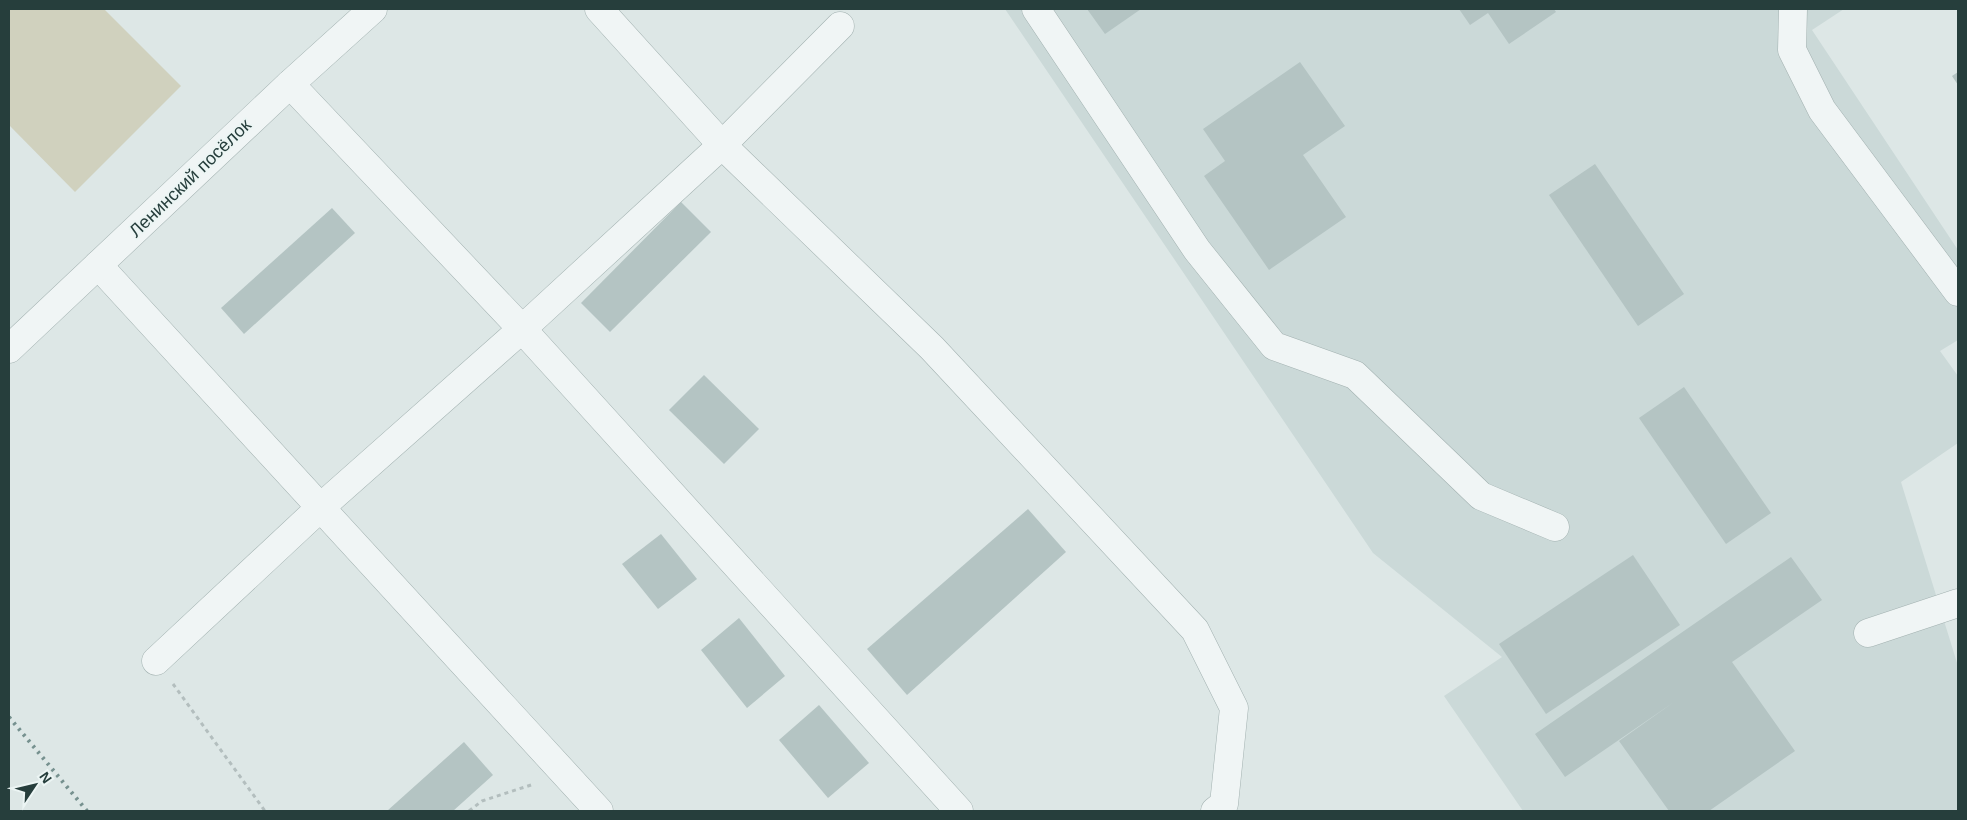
<svg xmlns="http://www.w3.org/2000/svg" width="1967" height="820" viewBox="0 0 1967 820" font-family="Arial,sans-serif">
<rect width="100%" height="100%" fill="#dde7e6"/>
<path fill="#cbd9d8" d="M 1005,9 L 1844,9 L 1812,30 L 1958,250 L 1958,340 L 1940,351 L 1958,376 L 1958,443 L 1901,482 L 1958,666 L 1958,811 L 1523,811 L 1444,696 L 1502,657 L 1373,553 Z"/>
<path fill="#d0d1be" d="M 9,9 L 104,9 L 181,86 L 75,192 L 9,125 Z"/>
<g fill="#b4c4c3">
<path d="M 1087,9 L 1141,9 L 1105,34 Z"/>
<path d="M 1459,9 L 1554,9 L 1556,12 L 1509,44 L 1488,13 L 1470,25 Z"/>
<path d="M 1300,62 L 1345,126 L 1303,155 L 1346,217 L 1269,270 L 1204,176 L 1225,161 L 1203,129 Z"/>
<path d="M 1958,72 L 1958,85 L 1952,76 Z"/>
<path d="M 1595,164 L 1684,294 L 1638,326 L 1549,195 Z"/>
<path d="M 681,202 L 711,232 L 610,332 L 581,303 Z"/>
<path d="M 332,208 L 355,233 L 244,334 L 221,308 Z"/>
<path d="M 704,375 L 759,429 L 724,464 L 669,410 Z"/>
<path d="M 1684,387 L 1771,513 L 1726,544 L 1639,418 Z"/>
<path d="M 1028,509 L 1066,552 L 907,695 L 867,649 Z"/>
<path d="M 661,534 L 697,579 L 658,609 L 622,564 Z"/>
<path d="M 1633,555 L 1680,625 L 1546,714 L 1499,644 Z"/>
<path d="M 1791,557 L 1822,600 L 1732,662 L 1795,751 L 1709,811 L 1669,811 L 1619,741 L 1674,702 L 1565,777 L 1535,734 Z"/>
<path d="M 739,618 L 785,676 L 747,708 L 701,650 Z"/>
<path d="M 819,705 L 869,763 L 828,798 L 779,740 Z"/>
<path d="M 464,742 L 493,775 L 453,811 L 387,811 Z"/>
</g>
<g fill="none" stroke-linecap="round" stroke-linejoin="round">
<defs>
<g id="minor">
<path d="M 599,9 L 722,145 L 932,348 L 1195,630 L 1234,708 L 1224,804 L 1215,811"/>
<path d="M 1036,9 L 1197,250 L 1274,346 L 1355,375 L 1481,496 L 1555,527"/>
<path d="M 1793,9 L 1792,50 L 1822,110 L 1958,292"/>
<path d="M 290,84 L 522,329 L 959,811"/>
<path d="M 98,265 L 599,811"/>
<path d="M 9,349 L 290,84 L 373,9"/>
<path d="M 1868,633 L 1958,603"/>
<path d="M 156,661 L 321,507 L 522,329 L 722,145 L 840,26"/>
</g>
</defs>
<use href="#minor" stroke="#a2b1b0" stroke-width="29"/>
<g stroke="#b3bebe" stroke-width="3" stroke-dasharray="4 4" stroke-linecap="butt">
<path d="M 173,684 L 265,811"/>
<path d="M 469,811 L 482,801 L 534,784"/>
</g>
<use href="#minor" stroke="#f0f5f5" stroke-width="28"/>
<path stroke="#76918f" stroke-width="4" stroke-dasharray="2.5 5" stroke-linecap="butt" d="M 9,717 L 87,811"/>
</g>
<g text-anchor="middle" dominant-baseline="central" stroke-width="4" stroke-linejoin="round" paint-order="stroke">
<g font-size="18" fill="#263e3c" stroke="#ecf5f4">
<text transform="translate(190 178) rotate(-44)">Ленинский посёлок</text>
</g>
</g>
<rect width="1967" height="820" fill="none" stroke="#263e3c" stroke-width="20"/>
<g transform="translate(35 785) rotate(55)" stroke="#ecf5f4" stroke-width="4" paint-order="stroke">
<path d="M0-4L9 19L0 12L-9 19Z" fill="#263e3c"/>
<text y="-8" font-size="14" font-weight="bold" text-anchor="middle" fill="#263e3c">N</text>
</g>
</svg>
